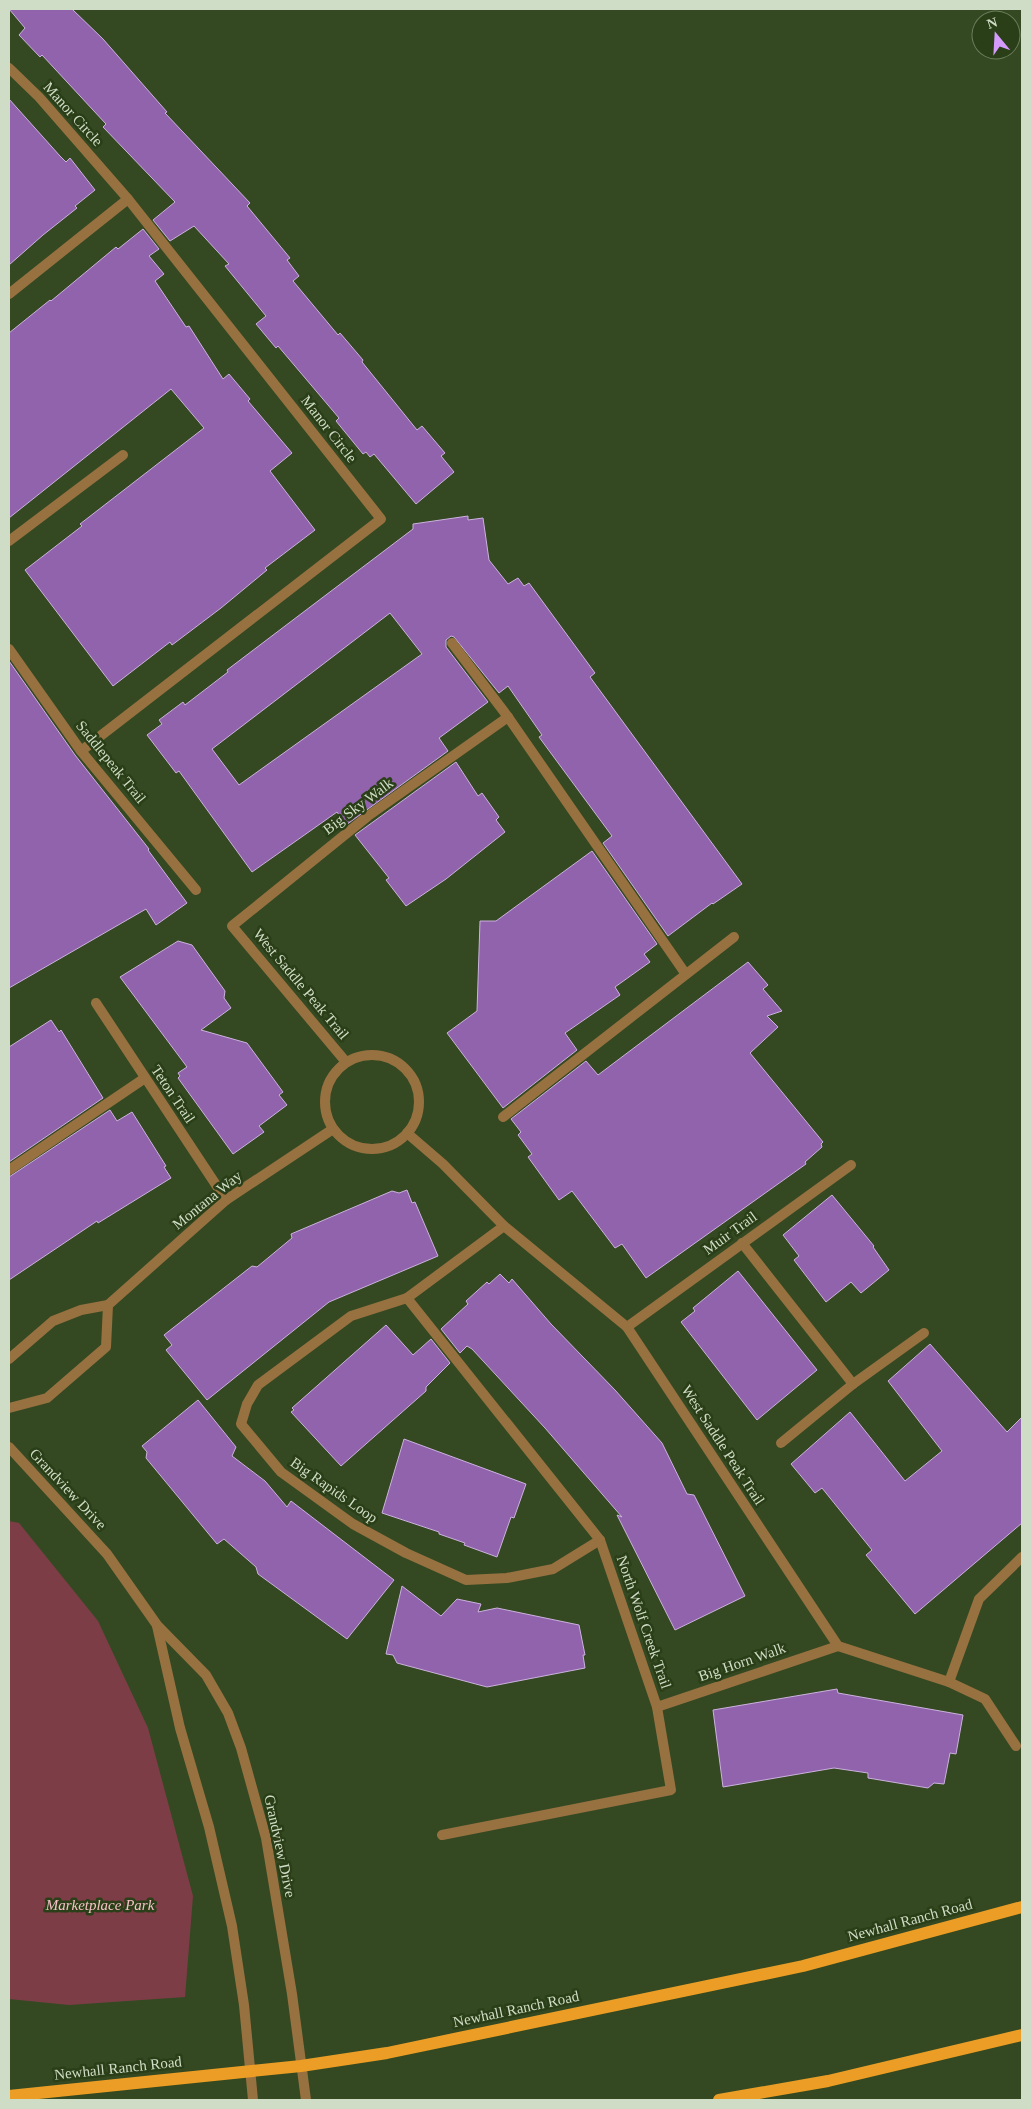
<svg xmlns="http://www.w3.org/2000/svg" width="1031" height="2109" viewBox="0 0 1031 2109" font-family="'Times New Roman',serif">
<rect width="100%" height="100%" fill="#344922"/>
<path fill="#7d3d47" d="M 9,1521 L 19,1523 L 98,1621 L 148,1728 L 193,1896 L 185,1997 L 69,2005 L 9,1999 Z"/>
<g fill="#9063ac" stroke="#ccb2de" fill-rule="evenodd">
<path d="M 9,9 L 72,9 L 103,39 L 167,112 L 165,113 L 250,203 L 247,206 L 290,258 L 287,260 L 299,276 L 293,281 L 338,335 L 340,333 L 363,360 L 362,362 L 417,430 L 422,426 L 445,453 L 441,456 L 454,472 L 416,504 L 374,454 L 370,457 L 366,452 L 363,454 L 336,421 L 339,418 L 278,346 L 276,348 L 256,324 L 266,316 L 225,266 L 229,264 L 194,226 L 170,241 L 153,220 L 175,202 L 103,127 L 106,124 L 42,55 L 40,57 L 19,35 L 25,28 Z"/>
<path d="M 9,99 L 60,156 L 66,162 L 70,158 L 95,190 L 75,206 L 77,208 L 43,235 L 9,265 Z"/>
<path d="M 143,229 L 159,249 L 149,256 L 164,274 L 155,281 L 186,327 L 189,326 L 223,379 L 229,374 L 250,399 L 248,401 L 292,453 L 270,471 L 315,530 L 265,568 L 267,570 L 221,608 L 172,645 L 170,642 L 113,686 L 25,570 L 82,526 L 80,524 L 204,428 L 171,389 L 9,518 L 9,333 L 50,300 L 51,301 L 116,247 L 118,249 Z"/>
<path d="M 468,516 L 468,520 L 483,518 L 489,560 L 508,584 L 518,578 L 524,586 L 529,583 L 595,673 L 590,677 L 742,884 L 713,904 L 712,903 L 668,936 L 603,843 L 612,836 L 539,737 L 542,735 L 508,686 L 499,693 L 454,637 L 451,636 L 446,640 L 446,647 L 488,702 L 439,738 L 448,751 L 346,825 L 337,812 L 252,872 L 179,771 L 176,773 L 147,735 L 162,724 L 159,720 L 183,702 L 185,705 L 228,672 L 227,670 L 413,529 L 413,524 ZM 390,613 L 422,654 L 239,785 L 212,749 Z"/>
<path d="M 9,661 L 75,755 L 149,849 L 148,850 L 187,903 L 156,925 L 146,909 L 9,988 Z"/>
<path d="M 456,762 L 478,796 L 482,793 L 499,817 L 496,820 L 505,832 L 446,879 L 406,906 L 386,880 L 389,878 L 355,835 Z"/>
<path d="M 592,851 L 657,944 L 644,954 L 650,962 L 615,987 L 620,995 L 565,1033 L 577,1050 L 503,1108 L 447,1033 L 477,1011 L 480,921 L 496,921 Z"/>
<path d="M 178,941 L 192,945 L 225,991 L 224,998 L 231,1008 L 201,1030 L 247,1043 L 283,1092 L 279,1095 L 287,1105 L 259,1126 L 264,1132 L 233,1154 L 178,1078 L 180,1076 L 178,1073 L 187,1067 L 120,977 Z"/>
<path d="M 748,962 L 768,985 L 763,989 L 782,1011 L 767,1016 L 778,1027 L 750,1053 L 823,1142 L 821,1144 L 822,1147 L 805,1162 L 806,1164 L 646,1278 L 622,1244 L 615,1248 L 572,1191 L 559,1200 L 528,1157 L 532,1154 L 518,1135 L 521,1132 L 511,1119 L 586,1061 L 598,1075 Z"/>
<path d="M 51,1020 L 59,1032 L 61,1030 L 103,1098 L 9,1162 L 9,1047 Z"/>
<path d="M 110,1110 L 117,1121 L 132,1112 L 166,1166 L 164,1167 L 171,1178 L 98,1223 L 97,1221 L 9,1280 L 9,1177 Z"/>
<path d="M 407,1190 L 412,1203 L 415,1202 L 438,1256 L 329,1302 L 207,1400 L 166,1350 L 172,1345 L 164,1335 L 252,1266 L 257,1267 L 292,1238 L 291,1234 L 392,1191 L 399,1193 Z"/>
<path d="M 832,1195 L 874,1246 L 873,1247 L 889,1270 L 861,1293 L 851,1282 L 826,1302 L 794,1260 L 799,1256 L 783,1235 Z"/>
<path d="M 738,1271 L 817,1370 L 757,1420 L 681,1322 L 695,1311 L 693,1308 Z"/>
<path d="M 500,1274 L 509,1283 L 512,1279 L 551,1324 L 615,1390 L 662,1443 L 687,1494 L 694,1495 L 745,1596 L 675,1630 L 617,1515 L 622,1517 L 545,1428 L 472,1349 L 467,1346 L 460,1353 L 441,1329 L 468,1304 L 466,1301 L 487,1282 L 489,1284 Z"/>
<path d="M 386,1325 L 413,1355 L 431,1339 L 450,1363 L 426,1387 L 426,1391 L 341,1466 L 291,1412 L 294,1410 L 292,1408 Z"/>
<path d="M 930,1344 L 1007,1432 L 1022,1417 L 1022,1523 L 915,1614 L 866,1555 L 872,1550 L 822,1488 L 815,1493 L 791,1464 L 850,1412 L 905,1481 L 942,1451 L 888,1381 Z"/>
<path d="M 198,1400 L 236,1447 L 232,1456 L 265,1481 L 287,1507 L 291,1501 L 394,1580 L 347,1639 L 258,1574 L 256,1567 L 224,1539 L 217,1544 L 146,1458 L 147,1452 L 142,1446 Z"/>
<path d="M 404,1439 L 526,1484 L 514,1518 L 511,1517 L 497,1557 L 464,1545 L 465,1543 L 439,1534 L 439,1532 L 382,1513 Z"/>
<path d="M 402,1586 L 441,1616 L 457,1599 L 481,1604 L 478,1612 L 497,1608 L 579,1625 L 585,1655 L 583,1655 L 585,1668 L 487,1687 L 397,1663 L 393,1655 L 386,1654 Z"/>
<path d="M 837,1689 L 838,1693 L 963,1715 L 956,1754 L 950,1753 L 944,1784 L 934,1783 L 928,1788 L 868,1778 L 868,1773 L 834,1768 L 723,1787 L 713,1710 Z"/>
</g>
<g fill="none" stroke-linecap="round" stroke-linejoin="round">
<path stroke="#987141" stroke-width="10" d="M 9,541 L 123,455"/>
<g stroke="#987141" stroke-width="10">
<path d="M 9,68 L 39,97 L 128,199 L 381,519 L 81,751"/>
<path d="M 9,294 L 128,199"/>
<path d="M 452,643 L 508,717 L 685,973"/>
<path d="M 9,649 L 81,751 L 196,890"/>
<path d="M 96,1003 L 226,1200"/>
<circle cx="372" cy="1102" r="47"/>
<path d="M 346,1062 L 232,926 L 368,816 L 508,717"/>
<path d="M 503,1117 L 734,937"/>
<path d="M 407,1133 L 443,1164 L 504,1226 L 627,1327 L 838,1646 L 949,1682 L 985,1699 L 1016,1746"/>
<path d="M 9,1170 L 145,1078"/>
<path d="M 504,1226 L 407,1298 L 351,1316 L 258,1385 L 247,1404 L 241,1424 L 281,1472 L 353,1524 L 406,1553 L 466,1580 L 507,1578 L 553,1569 L 600,1540"/>
<path d="M 742,1243 L 853,1384"/>
<path d="M 407,1298 L 600,1540 L 657,1707 L 671,1790 L 442,1835"/>
<path d="M 627,1327 L 851,1165"/>
<path d="M 9,1359 L 53,1321 L 81,1310 L 108,1305 L 226,1200 L 333,1129"/>
<path d="M 9,1408 L 47,1398 L 106,1347 L 108,1305"/>
<path d="M 781,1443 L 853,1384 L 924,1333"/>
<path d="M 949,1682 L 979,1599 L 1022,1557"/>
<path d="M 657,1707 L 838,1646"/>
</g>
<g stroke="#987141" stroke-width="10">
<path d="M 9,1447 L 107,1554 L 157,1625 L 206,1675 L 228,1713 L 241,1748 L 266,1838 L 292,1994 L 306,2100"/>
<path d="M 157,1626 L 180,1728 L 209,1827 L 232,1926 L 244,2005 L 253,2100"/>
</g>
<g stroke="#eb9d25" stroke-width="12">
<path d="M 9,2096 L 301,2066 L 387,2053 L 803,1966 L 1022,1907"/>
<path d="M 719,2100 L 828,2081 L 1022,2035"/>
</g>
</g>
<g text-anchor="middle" dominant-baseline="central" stroke-width="5" stroke-linejoin="round" paint-order="stroke">
<g font-size="15" fill="#d0ddc6" stroke="#2a3e17">
<text transform="translate(73 114) rotate(48)">Manor Circle</text>
<text transform="translate(329 429) rotate(52)">Manor Circle</text>
<text transform="translate(111 762) rotate(51)">Saddlepeak Trail</text>
<text transform="translate(358 806) rotate(-37)">Big Sky Walk</text>
<text transform="translate(301 984) rotate(50)">West Saddle Peak Trail</text>
<text transform="translate(173 1094) rotate(56)">Teton Trail</text>
<text transform="translate(207 1200) rotate(-39)">Montana Way</text>
<text transform="translate(730 1233) rotate(-36)">Muir Trail</text>
<text transform="translate(723 1445) rotate(57)">West Saddle Peak Trail</text>
<text transform="translate(68 1489) rotate(47)">Grandview Drive</text>
<text transform="translate(334 1490) rotate(35)">Big Rapids Loop</text>
<text transform="translate(644 1622) rotate(71)">North Wolf Creek Trail</text>
<text transform="translate(742 1662) rotate(-19)">Big Horn Walk</text>
<text transform="translate(280 1846) rotate(78)">Grandview Drive</text>
<text transform="translate(910 1920) rotate(-15)">Newhall Ranch Road</text>
<text transform="translate(516 2009) rotate(-12)">Newhall Ranch Road</text>
<text transform="translate(118 2068) rotate(-6)">Newhall Ranch Road</text>
</g>
<g font-size="15" font-style="italic" fill="#f5c1c7" stroke="#2a3e17">
<text x="100" y="1905">Marketplace Park</text>
</g>
</g>
<rect width="1031" height="2109" fill="none" stroke="#d0ddc6" stroke-width="20"/>
<g transform="translate(996 35) rotate(342)"><circle r="24" fill="#2a3e17" stroke="#6c7e5d"/>
<path d="M0-4L9 19L0 12L-9 19Z" fill="#d59bfa"/>
<text y="-8" font-size="14" font-weight="bold" text-anchor="middle" fill="#d0ddc6">N</text>
</g>
</svg>
